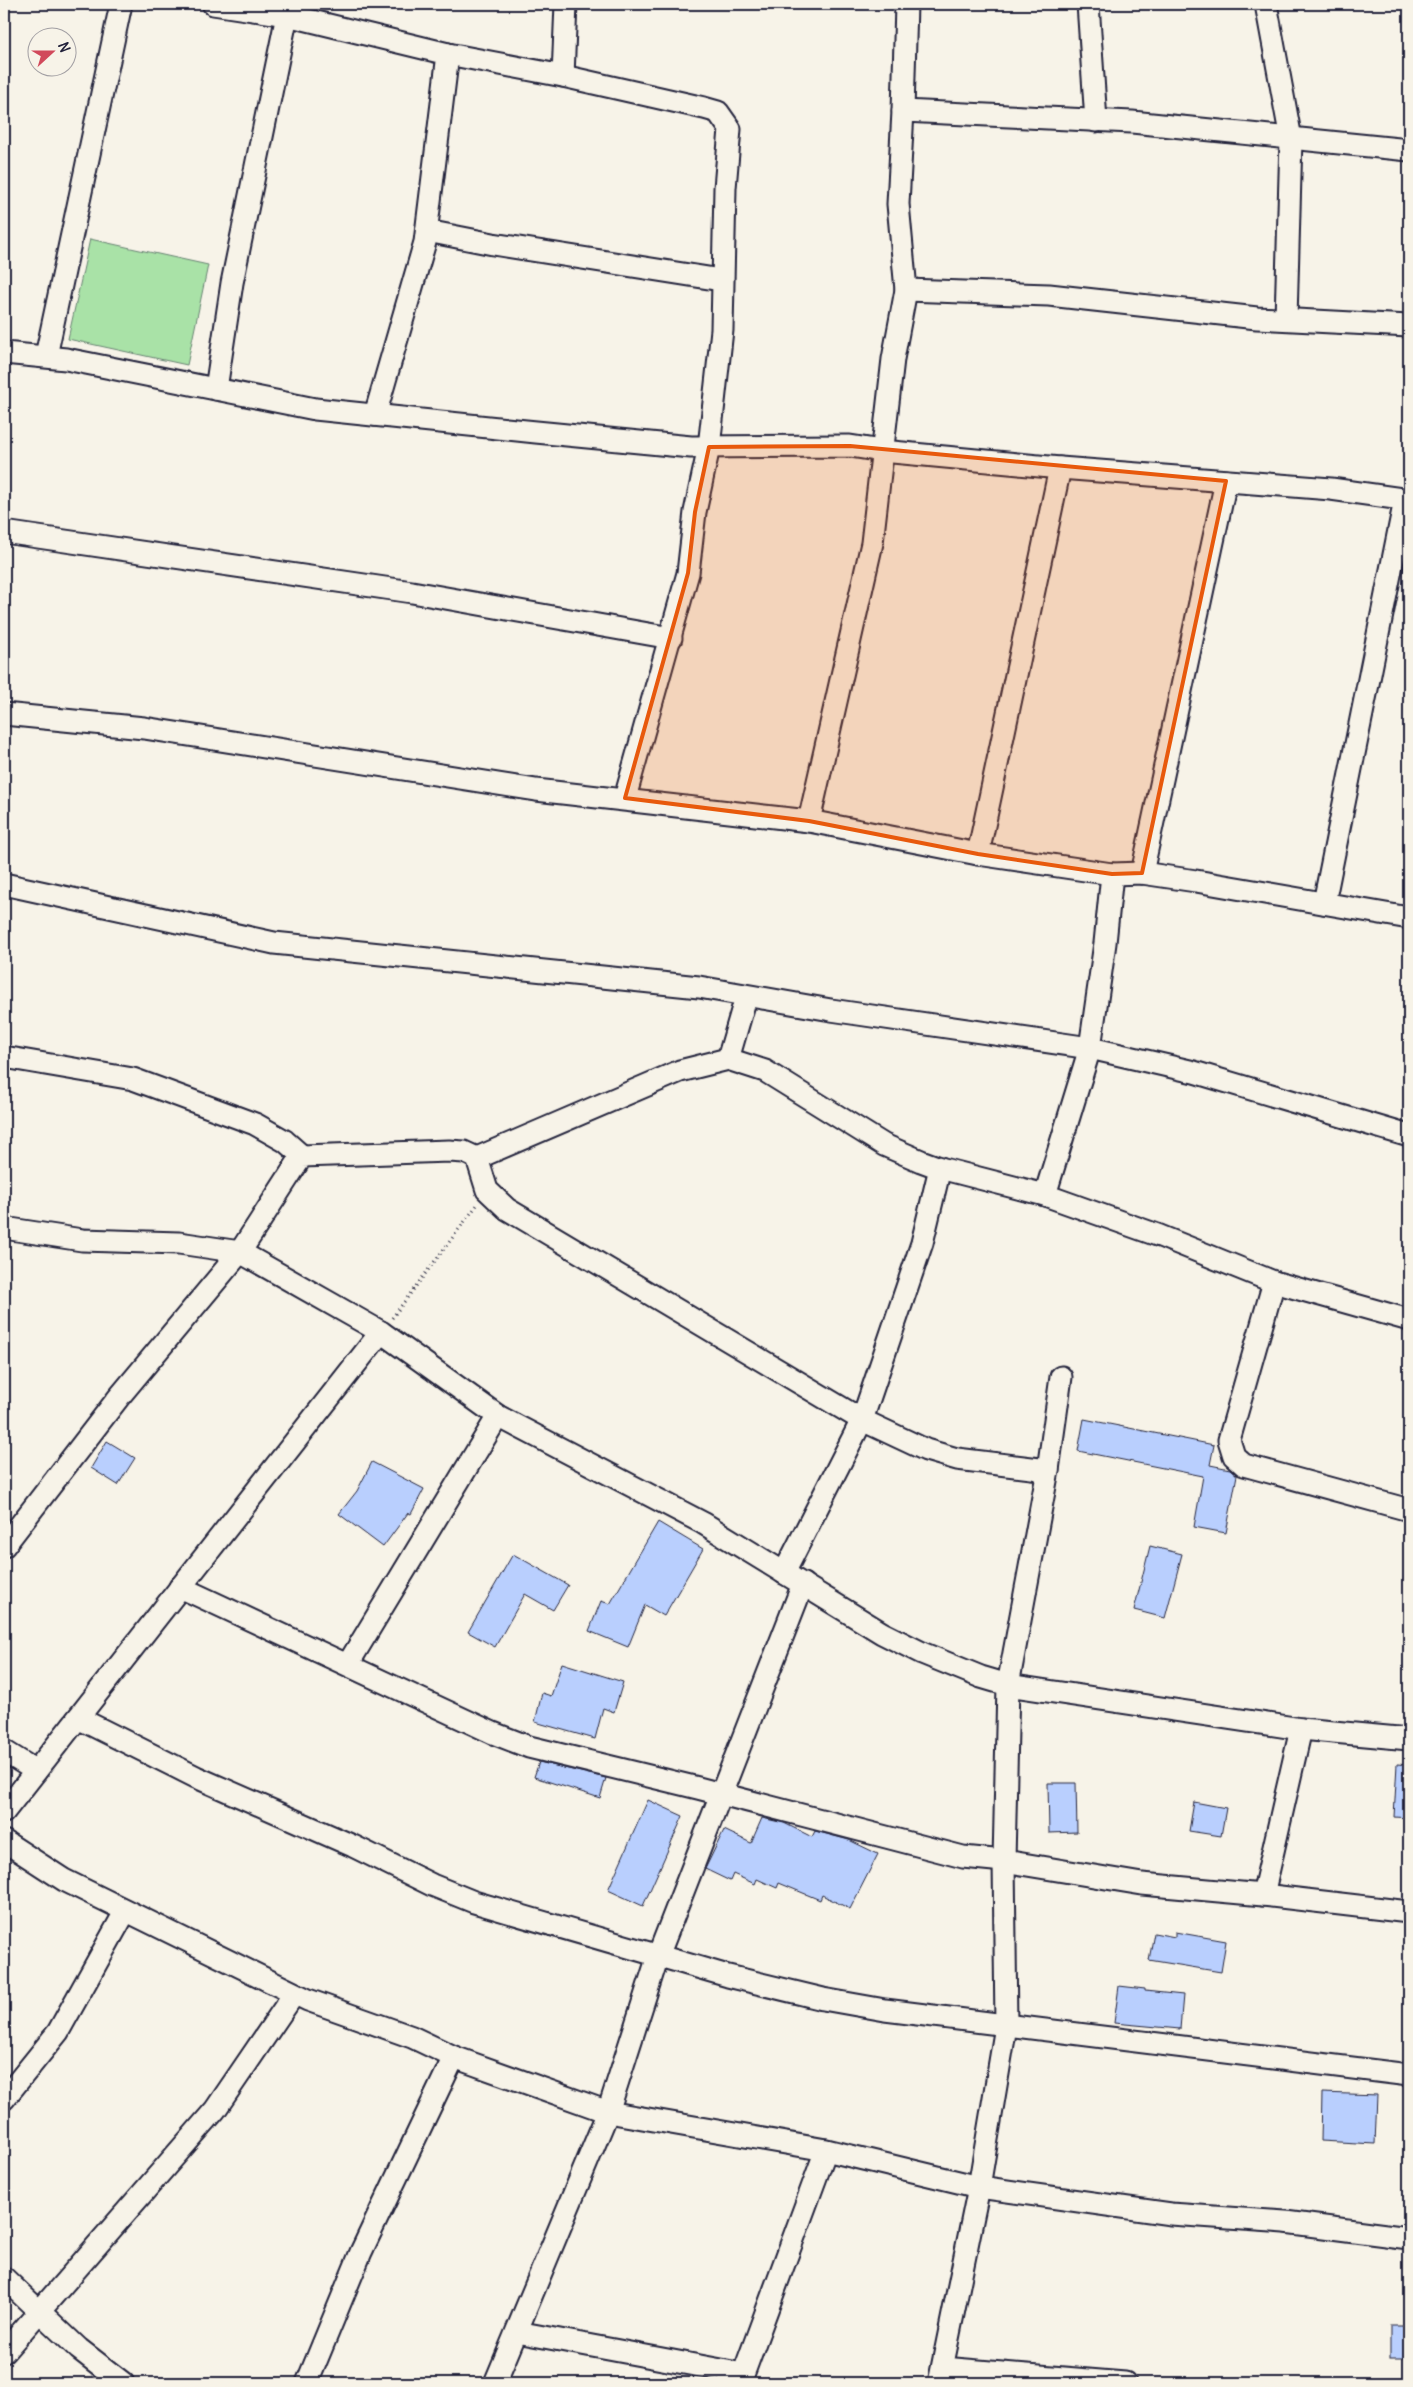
<svg xmlns="http://www.w3.org/2000/svg" width="1413" height="2387" viewBox="0 0 1413 2387" font-family="Delius,sans-serif">
<rect width="100%" height="100%" fill="#f7f3e8"/>
<filter id="ink" filterUnits="userSpaceOnUse"><feTurbulence type="fractalNoise" baseFrequency=".02" numOctaves="2"/><feDisplacementMap in="SourceGraphic" scale="10" xChannelSelector="R" yChannelSelector="G"/><feConvolveMatrix kernelMatrix="1 2 1 2 8 2 1 2 1" color-interpolation-filters="sRGB"/></filter>
<g filter="url(#ink)">
<path fill="#a9e2a7" stroke="#668271" d="M 90,239 L 208,265 L 187,365 L 68,339 Z"/>
<g fill="#b9cffe" stroke="#22223b">
<path d="M 1084,1419 L 1214,1445 L 1210,1465 L 1230,1469 L 1237,1475 L 1226,1533 L 1194,1527 L 1203,1476 L 1078,1451 Z"/>
<path d="M 107,1441 L 135,1458 L 118,1485 L 91,1468 Z"/>
<path d="M 372,1462 L 424,1489 L 411,1514 L 408,1513 L 383,1547 L 339,1514 L 357,1491 Z"/>
<path d="M 658,1522 L 703,1549 L 664,1616 L 645,1605 L 628,1647 L 589,1631 L 601,1601 L 610,1604 Z"/>
<path d="M 1150,1546 L 1182,1554 L 1165,1618 L 1134,1610 Z"/>
<path d="M 513,1554 L 568,1585 L 553,1610 L 525,1594 L 495,1647 L 468,1632 Z"/>
<path d="M 562,1663 L 623,1682 L 614,1712 L 603,1708 L 595,1739 L 535,1722 L 542,1693 L 551,1696 Z"/>
<path d="M 539,1762 L 606,1778 L 600,1798 L 534,1777 Z"/>
<path d="M 1397,1764 L 1409,1765 L 1409,1818 L 1394,1817 Z"/>
<path d="M 1048,1783 L 1076,1783 L 1077,1832 L 1049,1833 Z"/>
<path d="M 648,1800 L 683,1816 L 643,1906 L 608,1890 Z"/>
<path d="M 1194,1802 L 1226,1808 L 1221,1836 L 1189,1831 Z"/>
<path d="M 762,1818 L 784,1823 L 812,1837 L 815,1831 L 849,1840 L 878,1854 L 850,1909 L 822,1895 L 820,1900 L 779,1883 L 777,1888 L 757,1879 L 755,1884 L 733,1874 L 730,1881 L 705,1869 L 724,1830 L 751,1843 Z"/>
<path d="M 1175,1932 L 1226,1941 L 1221,1972 L 1149,1960 L 1154,1933 L 1175,1937 Z"/>
<path d="M 1119,1986 L 1145,1989 L 1145,1991 L 1183,1995 L 1180,2029 L 1114,2023 Z"/>
<path d="M 1322,2093 L 1377,2095 L 1375,2144 L 1321,2141 Z"/>
<rect x="1390" y="2326" width="19" height="32"/>
</g>
<g fill="none" stroke-linecap="round" stroke-linejoin="round">
<defs>
<g id="minor">
<path d="M 213,4 L 287,15 L 448,54 L 563,76 L 704,108 L 718,112 L 730,129 L 725,188 L 722,330 L 709,447 L 695,512 L 688,573 L 625,798"/>
<path d="M 1088,4 L 1096,121"/>
<path d="M 1266,4 L 1291,139 L 1286,319"/>
<path d="M 563,76 L 566,4"/>
<path d="M 903,111 L 1132,122 L 1409,150"/>
<path d="M 427,231 L 493,244 L 721,280"/>
<path d="M 906,290 L 1049,295 L 1257,318 L 1409,326"/>
<path d="M 4,353 L 66,359 L 315,409 L 536,432 L 691,447 L 850,446 L 882,451 L 1060,468 L 1331,489 L 1409,500"/>
<path d="M 46,356 L 121,4"/>
<path d="M 216,389 L 232,283 L 287,15"/>
<path d="M 375,415 L 425,242 L 448,54"/>
<path d="M 4,532 L 412,592 L 671,638"/>
<path d="M 4,714 L 144,728 L 536,790 L 809,821 L 978,854 L 1112,874 L 1142,873 L 1196,881 L 1409,918"/>
<path d="M 809,821 L 872,543 L 893,359 L 906,290 L 898,204 L 903,111 L 906,4"/>
<path d="M 978,854 L 1060,468"/>
<path d="M 1142,873 L 1226,481"/>
<path d="M 4,884 L 274,943 L 699,987 L 831,1010 L 1090,1048 L 1194,1072 L 1409,1136"/>
<path d="M 1324,903 L 1405,500"/>
<path d="M 4,1057 L 133,1079 L 255,1124 L 285,1141 L 302,1156"/>
<path d="M 728,1059 L 765,1071 L 884,1145 L 921,1161 L 940,1168 L 1045,1195 L 1160,1236 L 1274,1282 L 1409,1320"/>
<path d="M 477,1158 L 487,1190 L 507,1209 L 862,1420 L 926,1450 L 957,1459 L 1048,1470"/>
<path d="M 1045,1195 L 1090,1048 L 1105,943 L 1112,874"/>
<path d="M 4,1228 L 82,1240 L 179,1243 L 240,1252 L 381,1332 L 498,1416 L 703,1523 L 882,1633 L 922,1653 L 981,1677 L 1008,1685 L 1301,1729 L 1409,1739"/>
<path d="M 1274,1282 L 1229,1440 L 1234,1456 L 1244,1465 L 1409,1510"/>
<path d="M 4,1546 L 119,1397 L 240,1252 L 302,1156 L 449,1151 L 464,1152 L 477,1158 L 680,1071 L 728,1059 L 746,997"/>
<path d="M 784,1573 L 862,1420 L 922,1243 L 940,1168"/>
<path d="M 180,1587 L 493,1733 L 529,1747 L 698,1788 L 963,1857 L 1004,1861 L 1142,1884 L 1263,1895 L 1409,1912"/>
<path d="M 348,1664 L 498,1416"/>
<path d="M 78,1718 L 196,1777 L 353,1846 L 432,1885 L 474,1902 L 728,1976 L 823,1999 L 885,2010 L 1409,2075"/>
<path d="M 4,1751 L 36,1771"/>
<path d="M 4,1812 L 381,1332"/>
<path d="M 4,1841 L 64,1880 L 308,2000 L 412,2037 L 454,2057 L 608,2112 L 826,2150 L 979,2187 L 1171,2214 L 1285,2222 L 1409,2238"/>
<path d="M 1263,1895 L 1301,1729"/>
<path d="M 4,2099 L 58,2032 L 125,1912"/>
<path d="M 4,2278 L 79,2349 L 123,2383"/>
<path d="M 517,2332 L 743,2374"/>
<path d="M 4,2352 L 215,2110 L 294,1994"/>
<path d="M 943,2368 L 1125,2383"/>
<path d="M 307,2383 L 361,2252 L 454,2057"/>
<path d="M 495,2383 L 608,2112 L 658,1956 L 803,1584"/>
<path d="M 740,2383 L 826,2150"/>
<path d="M 939,2383 L 979,2187 L 1006,2026 L 1004,1861 L 1008,1685 L 1048,1470 L 1061,1377"/>
</g>
</defs>
<use href="#minor" stroke="#22223b" stroke-width="25"/>
<path stroke="#22223b" stroke-width="3" stroke-dasharray="1 4" stroke-linecap="butt" d="M 392,1318 L 477,1205"/>
<use href="#minor" stroke="#f7f3e8" stroke-width="21"/>
</g>
</g>
<path fill="#e8590c" fill-opacity="0.2" stroke="#e8590c" stroke-width="4" stroke-linejoin="round" d="M 850,446 L 1226,481 L 1142,873 L 1112,874 L 978,854 L 809,821 L 625,798 L 688,573 L 695,512 L 709,447 Z"/>
<rect width="1413" height="2387" fill="none" stroke="#f7f3e8" stroke-width="20"/>
<rect x="10" y="10" width="1393" height="2367" fill="none" stroke="#22223b" stroke-width="2" filter="url(#ink)"/>
<g transform="translate(52 52) rotate(69)"><circle r="24" fill="#f7f3e8" stroke="#a29fa3"/>
<path d="M0-4L9 19L0 12L-9 19Z" fill="#d1495b"/>
<text y="-8" font-size="14" font-weight="bold" text-anchor="middle" fill="#22223b">N</text>
</g>
</svg>
